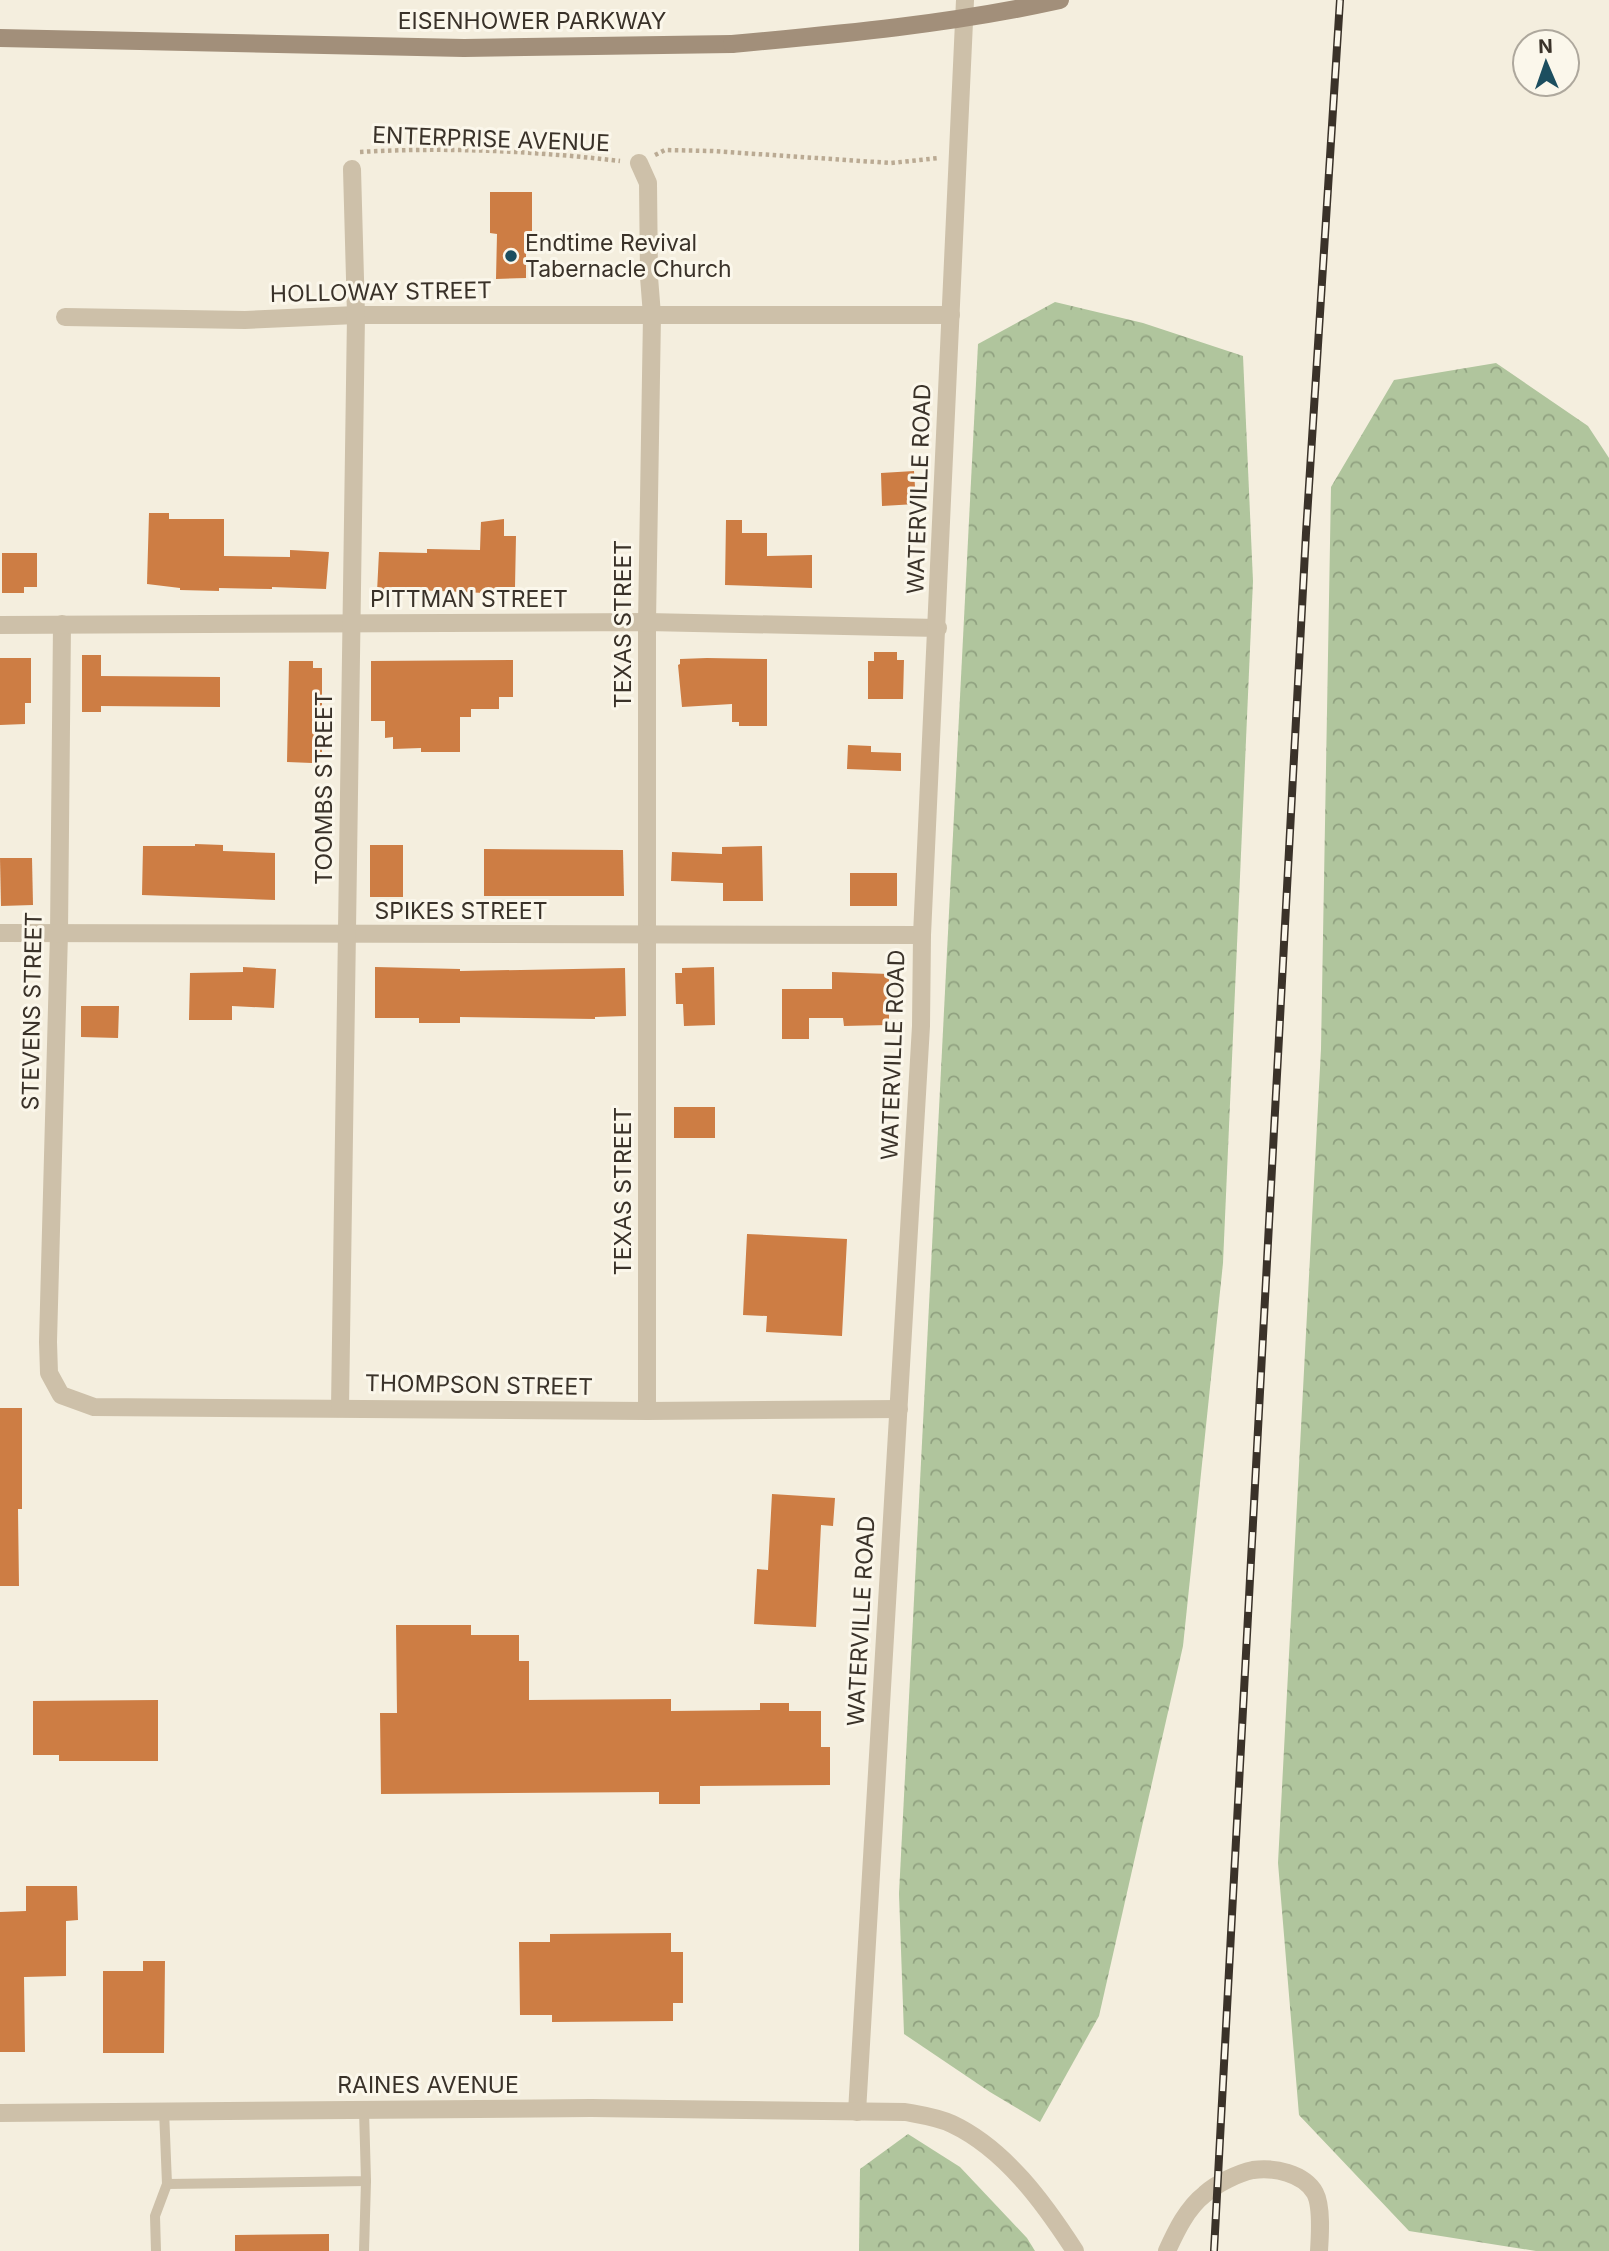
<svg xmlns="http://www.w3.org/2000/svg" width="1609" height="2251" viewBox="0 0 1609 2251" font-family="Inter,sans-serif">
<defs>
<pattern id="forest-crowns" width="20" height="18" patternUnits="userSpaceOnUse" patternTransform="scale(1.75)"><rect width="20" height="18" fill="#b0c59d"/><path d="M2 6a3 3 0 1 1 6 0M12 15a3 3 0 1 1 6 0" fill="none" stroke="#90a180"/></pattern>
</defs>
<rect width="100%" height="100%" fill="#f4eede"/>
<g fill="url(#forest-crowns)">
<path d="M 1055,302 L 1143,323 L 1243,356 L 1253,581 L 1223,1263 L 1183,1646 L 1099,2016 L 1040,2122 L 990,2092 L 904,2034 L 899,1894 L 978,344 Z"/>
<path d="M 1496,363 L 1588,426 L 1609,458 L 1609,2251 L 1536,2251 L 1409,2231 L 1299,2115 L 1278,1863 L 1321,1049 L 1331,487 L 1394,380 Z"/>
<path d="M 908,2134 L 960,2167 L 1027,2238 L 1035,2251 L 859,2251 L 860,2169 Z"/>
</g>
<g fill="#cd7d44">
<path d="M 490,192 L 532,192 L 532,232 L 526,232 L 526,278 L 496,279 L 497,234 L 490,233 Z"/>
<path d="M 914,471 L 916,504 L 882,506 L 881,473 Z"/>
<path d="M 149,513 L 169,513 L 169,519 L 224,519 L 224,556 L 290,557 L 290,550 L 329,552 L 326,589 L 272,587 L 272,589 L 219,588 L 219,591 L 180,590 L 180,588 L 147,584 Z"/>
<path d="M 504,519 L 504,536 L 516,536 L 515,587 L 508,587 L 508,594 L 415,590 L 415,593 L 377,592 L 379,552 L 427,553 L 427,549 L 480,550 L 481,522 Z"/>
<path d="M 726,520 L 742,520 L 742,533 L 767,533 L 767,556 L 812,555 L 812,588 L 725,585 Z"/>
<path d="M 2,553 L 37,553 L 37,587 L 24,587 L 24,593 L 2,593 Z"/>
<path d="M 874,652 L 897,652 L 897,660 L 904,660 L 903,699 L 868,699 L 868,661 L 874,661 Z"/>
<path d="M 82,655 L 101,655 L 101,676 L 220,677 L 220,707 L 101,706 L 101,712 L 82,712 Z"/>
<path d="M 0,658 L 31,658 L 31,703 L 25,703 L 25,724 L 0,725 Z"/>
<path d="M 707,658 L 767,659 L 767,726 L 739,726 L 739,722 L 732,722 L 732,704 L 682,707 L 678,665 L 680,664 L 680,659 Z"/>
<path d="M 513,660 L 513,697 L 499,697 L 499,709 L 471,709 L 471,717 L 460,717 L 460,752 L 421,752 L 421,748 L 393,749 L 393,737 L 385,738 L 385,721 L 371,721 L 371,661 Z"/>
<path d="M 289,661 L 313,661 L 313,668 L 322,668 L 322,760 L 312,759 L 312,763 L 287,762 Z"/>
<path d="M 848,745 L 871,746 L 871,752 L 901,753 L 901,771 L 847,769 Z"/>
<path d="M 195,844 L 223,845 L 223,851 L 275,853 L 275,900 L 142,895 L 143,846 L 195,846 Z"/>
<rect x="370" y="845" width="33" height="52"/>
<path d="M 762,846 L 763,901 L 723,901 L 723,883 L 671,881 L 672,852 L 722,854 L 722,847 Z"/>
<path d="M 484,849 L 623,850 L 624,896 L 484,896 Z"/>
<path d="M 0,858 L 32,858 L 33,905 L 1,906 Z"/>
<rect x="850" y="873" width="47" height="33"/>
<path d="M 243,967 L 276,969 L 274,1008 L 232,1006 L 232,1020 L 189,1020 L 190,973 L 243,972 Z"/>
<path d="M 375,967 L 460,969 L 460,971 L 625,968 L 626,1016 L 595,1017 L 595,1019 L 460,1017 L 460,1023 L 419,1023 L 419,1018 L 375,1018 Z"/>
<path d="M 714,967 L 715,1025 L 684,1026 L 683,1004 L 676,1004 L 675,973 L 682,973 L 682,968 Z"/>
<path d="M 832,972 L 889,974 L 889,1025 L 844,1026 L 843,1018 L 809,1018 L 809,1039 L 782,1039 L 782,989 L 832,989 Z"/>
<path d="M 81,1006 L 119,1006 L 118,1038 L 81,1037 Z"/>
<rect x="674" y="1107" width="41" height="31"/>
<path d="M 747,1234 L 847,1239 L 842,1336 L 766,1332 L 767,1316 L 743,1315 Z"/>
<path d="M 0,1408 L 22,1408 L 22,1509 L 18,1509 L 19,1586 L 0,1586 Z"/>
<path d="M 772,1494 L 835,1498 L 833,1526 L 821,1525 L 816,1627 L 754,1624 L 757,1569 L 768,1570 Z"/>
<path d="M 396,1625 L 471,1625 L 471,1635 L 519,1635 L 519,1661 L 529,1661 L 529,1700 L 671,1699 L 671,1711 L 760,1710 L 760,1703 L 789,1703 L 789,1711 L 821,1711 L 821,1747 L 830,1747 L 830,1785 L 700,1786 L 700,1804 L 659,1804 L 659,1792 L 381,1794 L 380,1713 L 397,1713 Z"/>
<path d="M 158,1700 L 158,1761 L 59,1761 L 59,1755 L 33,1755 L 33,1701 Z"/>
<path d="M 26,1886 L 77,1886 L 78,1920 L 66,1921 L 66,1976 L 24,1977 L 25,2052 L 0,2052 L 0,1912 L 26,1911 Z"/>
<path d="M 671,1933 L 671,1952 L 683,1952 L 683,2003 L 673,2003 L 673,2021 L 552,2022 L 552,2015 L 520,2015 L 519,1942 L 550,1942 L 550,1934 Z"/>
<path d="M 143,1961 L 165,1961 L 164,2053 L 103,2053 L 103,1971 L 143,1971 Z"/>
<path d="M 329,2234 L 329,2251 L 235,2251 L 235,2235 Z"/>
</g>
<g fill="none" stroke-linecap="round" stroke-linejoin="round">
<g stroke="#baaa93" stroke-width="4.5" stroke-dasharray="3.5 3.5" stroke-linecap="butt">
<path d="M 360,152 C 446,147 535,151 620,161"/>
<path d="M 655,155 L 665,150 L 712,151 L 891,163 L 939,158"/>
</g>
<g stroke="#cdc0a9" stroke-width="10">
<path d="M 164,2110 L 167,2184 L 366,2181 L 364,2110"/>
<path d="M 156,2251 L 155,2216 L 167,2184"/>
<path d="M 364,2251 L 366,2181"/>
</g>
<g stroke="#cdc0a9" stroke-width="18">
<path d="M 639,163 L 648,183 L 649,277 L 652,315 L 647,622 L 647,1411"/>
<path d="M 65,317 L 245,320 L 356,315 L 951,315"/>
<path d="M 62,624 L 59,933 L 48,1342 L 49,1373 L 61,1395 L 94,1407 L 647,1411 L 899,1409"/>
<path d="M 0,625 L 647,622 L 938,628"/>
<path d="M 0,933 L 922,935"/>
<path d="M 340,1408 L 356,315 L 352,169"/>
<path d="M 857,2112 L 921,1026 L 922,935 L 965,0"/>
<path d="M 0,2113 L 591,2108 L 905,2112 C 921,2115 937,2117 952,2124 C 1005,2149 1044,2203 1075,2251"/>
<path d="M 1167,2251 C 1176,2231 1187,2208 1205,2194 C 1216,2184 1238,2173 1253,2170 C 1273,2167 1304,2173 1315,2193 C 1322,2206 1320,2236 1319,2251"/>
</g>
<path stroke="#a28f7a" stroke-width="18" d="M 0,38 L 464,48 L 732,44"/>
<defs>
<path id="rail" d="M 1214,2251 L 1306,533 L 1340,0"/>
</defs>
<use href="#rail" stroke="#3a3229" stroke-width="8"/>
<use href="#rail" stroke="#fbf7eb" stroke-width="5" stroke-dasharray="16" stroke-linecap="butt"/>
<path stroke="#a28f7a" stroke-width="18" d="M 732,44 C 842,34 952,24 1060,0"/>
</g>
<circle fill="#1c4e5f" stroke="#fbf7eb" stroke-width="2.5" cx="511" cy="256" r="7"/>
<g text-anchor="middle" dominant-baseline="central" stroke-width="6" stroke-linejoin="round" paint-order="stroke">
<g font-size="23" fill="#3a3229" stroke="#fbf7eb">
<text x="532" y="21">EISENHOWER PARKWAY</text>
<text transform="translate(491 139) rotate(2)">ENTERPRISE AVENUE</text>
<text transform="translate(381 292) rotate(-1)">HOLLOWAY STREET</text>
<text transform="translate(919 489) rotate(-88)">WATERVILLE ROAD</text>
<text x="469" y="599">PITTMAN STREET</text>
<text transform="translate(623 624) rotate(-90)">TEXAS STREET</text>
<text transform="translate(324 788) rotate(-90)">TOOMBS STREET</text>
<text x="461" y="911">SPIKES STREET</text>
<text transform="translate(32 1011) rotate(-89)">STEVENS STREET</text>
<text transform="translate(893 1055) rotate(-88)">WATERVILLE ROAD</text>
<text transform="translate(623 1191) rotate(-90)">TEXAS STREET</text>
<text transform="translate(479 1385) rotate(1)">THOMPSON STREET</text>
<text transform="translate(861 1621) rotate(-87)">WATERVILLE ROAD</text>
<text x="428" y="2085">RAINES AVENUE</text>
</g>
<g font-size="23" fill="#3a3229" stroke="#fbf7eb" text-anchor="start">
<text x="525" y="243">Endtime Revival<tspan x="525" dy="26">Tabernacle Church</tspan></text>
</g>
</g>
<g transform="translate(1546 63) rotate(358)"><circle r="33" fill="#fbf7eb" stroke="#aea89d" stroke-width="2"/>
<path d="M0-5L12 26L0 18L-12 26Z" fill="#1c4e5f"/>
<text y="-10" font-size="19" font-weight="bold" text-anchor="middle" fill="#3a3229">N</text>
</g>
</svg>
